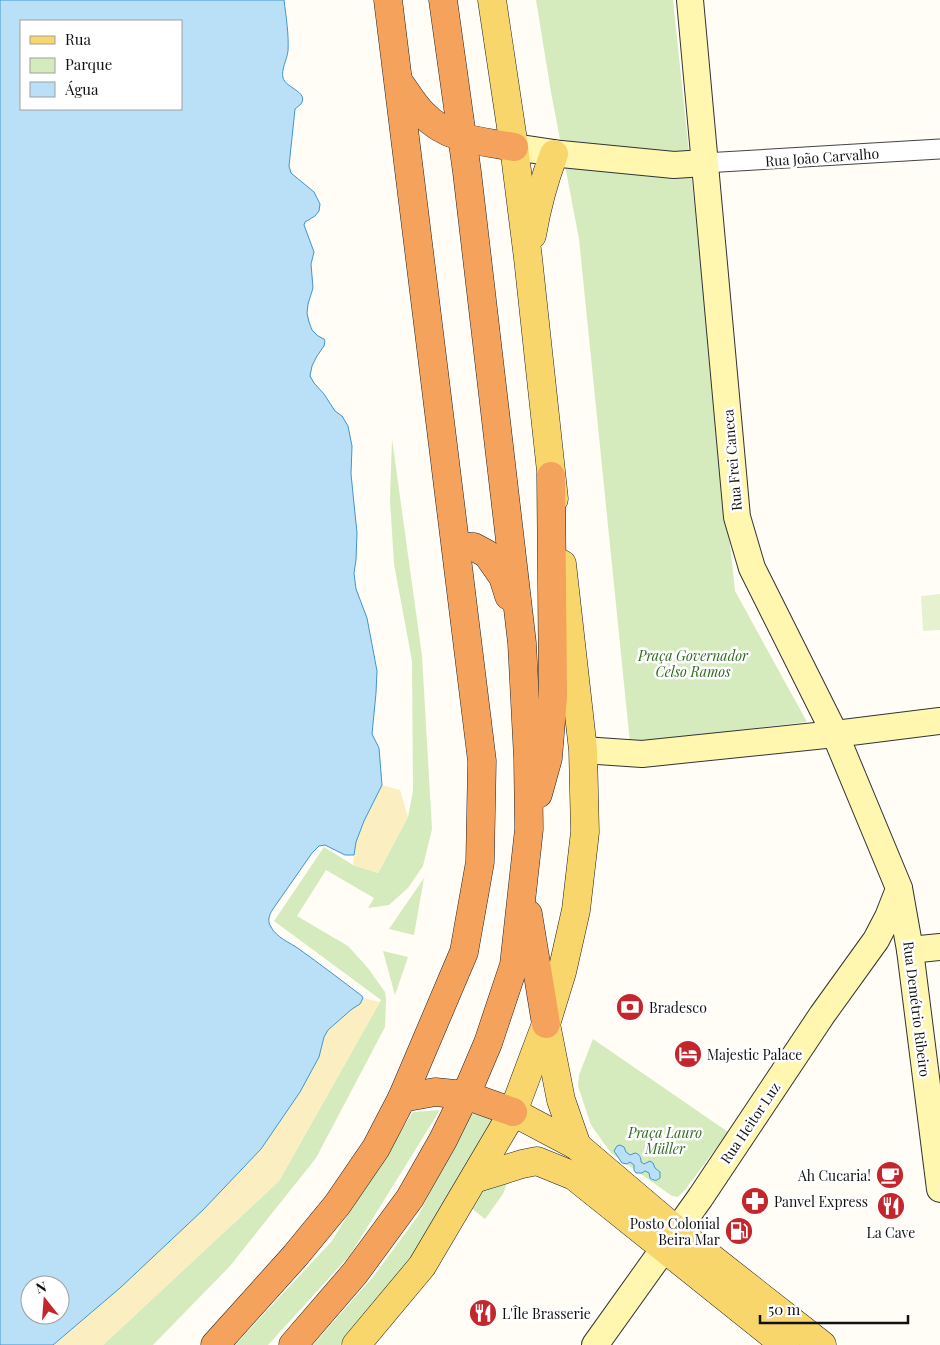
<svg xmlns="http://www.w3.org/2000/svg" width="940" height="1345" viewBox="0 0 940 1345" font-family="'Playfair Display',serif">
<rect width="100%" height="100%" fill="#fffdf5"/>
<g fill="#d5ebbd">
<path d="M 536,0 L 673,0 L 735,591 L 807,722 L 630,743 L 579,239 L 551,92 Z"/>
<path d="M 392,439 L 422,656 L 432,829 L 423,866 L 408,888 L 389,905 L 368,908 L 374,898 L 326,870 L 297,916 L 348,946 L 368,968 L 385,992 L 386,1000 L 385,1027 L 316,1158 L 230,1266 L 153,1345 L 103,1345 L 279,1181 L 381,1000 L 274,921 L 324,847 L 353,865 L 378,873 L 408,817 L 413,791 L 412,661 L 394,564 L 390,500 Z"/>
<path d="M 424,878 L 414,935 L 389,929 Z"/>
<path d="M 383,951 L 408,957 L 395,995 Z"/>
<path d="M 593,1039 L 728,1132 L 685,1190 L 678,1197 L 672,1196 L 611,1153 L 591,1125 L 578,1086 L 579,1075 Z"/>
<path d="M 440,1110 L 350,1255 L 268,1345 L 235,1345 L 331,1242 L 413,1112 Z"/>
<path d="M 471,1113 L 493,1119 L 415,1256 L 362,1321 L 340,1345 L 313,1345 L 373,1277 L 418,1216 Z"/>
<path d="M 509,1178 L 503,1194 L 485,1219 L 466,1204 L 480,1191 Z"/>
</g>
<g fill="#fbeec1">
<path d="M 382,785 L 400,790 L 408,817 L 378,873 L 353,865 L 356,842 L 364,821 Z"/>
<path d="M 363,998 L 380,1002 L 279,1181 L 103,1345 L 53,1345 L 120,1288 L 261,1149 L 300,1092 L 319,1057 L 324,1037 L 328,1030 L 352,1009 L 360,1004 Z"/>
</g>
<path fill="#e6f2cf" d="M 940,594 L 940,630 L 923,631 L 921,596 Z"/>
<g fill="#b9e0f7" stroke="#3f96cf" fill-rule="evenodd">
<path d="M 0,0 L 284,0 C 286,17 289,34 288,51 C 287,60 281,69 283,78 C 286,88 309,92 301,104 C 299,106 297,107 295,109 L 289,166 L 291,173 L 314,192 L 320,204 L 319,211 L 315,216 L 305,222 L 304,225 L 314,252 L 311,264 L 313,288 L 308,304 L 307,313 L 309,322 L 312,330 L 318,336 L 324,339 L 325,341 L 324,346 L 317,356 L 312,366 L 310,376 L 314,383 L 324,394 L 335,411 L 342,416 L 348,426 L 352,446 L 351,474 L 357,533 L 356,560 L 354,573 L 356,589 L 367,618 L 377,671 L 376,693 L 372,734 L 379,748 L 382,785 L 364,821 L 356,842 L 354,855 L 345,855 L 325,845 L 319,846 L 312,853 L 273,909 C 269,915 267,921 271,927 C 277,938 289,942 299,949 C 320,964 341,980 362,996 L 363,998 L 360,1004 L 352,1009 L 328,1030 L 324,1037 L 319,1057 L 300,1092 L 261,1149 L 203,1210 L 120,1288 L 53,1345 L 0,1345 ZM 21,21 L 181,21 L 181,109 L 21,109 ZM 30,1285 L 60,1285 L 60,1315 L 30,1315 Z"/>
<path d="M 620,1145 L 624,1147 L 626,1152 L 630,1155 L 635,1153 C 640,1154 641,1158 641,1162 L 644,1164 L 650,1161 L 653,1163 L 655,1168 L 660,1172 L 660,1178 C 657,1181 654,1181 650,1178 L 649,1173 L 645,1171 L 642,1173 L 636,1173 L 634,1170 L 634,1165 L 630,1162 L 627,1164 L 622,1163 L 614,1151 L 617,1146 Z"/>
</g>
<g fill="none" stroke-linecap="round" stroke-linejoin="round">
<defs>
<path id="street" d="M 704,163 L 940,149"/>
<g id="secondary">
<path d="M 690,0 L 737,517 L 752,568 L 835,734 L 899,888 L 910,950 L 940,1189"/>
<path d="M 514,147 L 561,154 L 674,165 L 704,163"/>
<path d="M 583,750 L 642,754 L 835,734 L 940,721"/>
<path d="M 910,950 L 940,947"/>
<path d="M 595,1345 L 700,1198 L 822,1015 L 876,940 L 888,917 L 899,889"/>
</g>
<g id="primary">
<path d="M 492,0 L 514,147 L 528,258 L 554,499"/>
<path d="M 532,235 C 537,206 544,180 554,154"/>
<path d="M 546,1024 L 561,1100 L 577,1146"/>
<path d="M 513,1112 L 577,1146 L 677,1231 L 822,1345"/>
<path d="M 474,1179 L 522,1164 L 537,1161 L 574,1176 L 785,1345"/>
<path d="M 356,1345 L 422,1266 L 513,1112 L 546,1024 L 562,972 L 576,910 L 585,832 L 583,750 L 562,564"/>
</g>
<g id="highway">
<path d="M 399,82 C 407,93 414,105 423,114 C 448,140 480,141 514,147"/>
<path d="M 456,546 L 474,547 L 487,554 L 503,577 L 509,596"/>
<path d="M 538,794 L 548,758 L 553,696 L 551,476"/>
<path d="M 528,914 L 546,1024"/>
<path d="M 402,1098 L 435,1092 L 465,1095 L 513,1112"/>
<path d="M 215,1345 L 295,1256 L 337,1205 L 376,1148 L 402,1098 L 464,952 L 480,862 L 482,761 L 388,0"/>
<path d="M 293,1345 L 355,1273 L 410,1198 L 443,1140 L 471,1083 L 488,1043 L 514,965 L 529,829 L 528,759 L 522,643 L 467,172 L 443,0"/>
</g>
</defs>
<use href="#street" stroke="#444" stroke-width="21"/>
<use href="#secondary" stroke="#333" stroke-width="28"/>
<use href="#primary" stroke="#222" stroke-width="29"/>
<use href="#highway" stroke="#222" stroke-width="29"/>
<use href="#street" stroke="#fff" stroke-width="19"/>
<use href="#secondary" stroke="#fff6b0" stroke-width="26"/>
<use href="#primary" stroke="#f9d66b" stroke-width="28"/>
<use href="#highway" stroke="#f5a25d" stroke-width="28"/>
</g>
<defs>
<symbol id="bank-disc" viewBox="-11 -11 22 22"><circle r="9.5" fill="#c4262e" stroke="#fff"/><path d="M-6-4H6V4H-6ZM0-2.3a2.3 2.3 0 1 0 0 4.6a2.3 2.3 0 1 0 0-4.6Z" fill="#fff"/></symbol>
<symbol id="hotel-disc" viewBox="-11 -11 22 22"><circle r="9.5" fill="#c4262e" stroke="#fff"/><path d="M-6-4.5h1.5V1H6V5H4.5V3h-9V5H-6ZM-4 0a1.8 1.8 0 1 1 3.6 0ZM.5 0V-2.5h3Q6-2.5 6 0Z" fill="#fff"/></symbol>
<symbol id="cafe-disc" viewBox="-11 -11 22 22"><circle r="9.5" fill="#c4262e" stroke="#fff"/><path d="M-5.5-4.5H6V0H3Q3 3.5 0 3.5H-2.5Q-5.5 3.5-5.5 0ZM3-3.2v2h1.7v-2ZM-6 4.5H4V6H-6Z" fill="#fff"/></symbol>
<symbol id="pharmacy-disc" viewBox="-11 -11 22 22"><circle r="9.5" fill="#c4262e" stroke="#fff"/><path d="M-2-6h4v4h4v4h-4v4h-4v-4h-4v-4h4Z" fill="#fff"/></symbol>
<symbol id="restaurant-disc" viewBox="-11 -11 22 22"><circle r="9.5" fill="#c4262e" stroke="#fff"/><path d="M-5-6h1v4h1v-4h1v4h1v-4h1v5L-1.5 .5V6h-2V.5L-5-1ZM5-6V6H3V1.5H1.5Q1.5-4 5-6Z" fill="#fff"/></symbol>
<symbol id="fuel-disc" viewBox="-11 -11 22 22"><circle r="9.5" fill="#c4262e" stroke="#fff"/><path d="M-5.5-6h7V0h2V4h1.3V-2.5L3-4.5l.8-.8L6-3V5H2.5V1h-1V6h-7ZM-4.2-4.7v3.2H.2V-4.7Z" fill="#fff"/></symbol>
</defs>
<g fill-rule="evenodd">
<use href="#bank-disc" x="614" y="991" width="32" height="32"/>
<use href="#hotel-disc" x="672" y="1038" width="32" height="32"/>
<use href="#cafe-disc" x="874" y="1159" width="32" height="32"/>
<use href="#pharmacy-disc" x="739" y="1185" width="32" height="32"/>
<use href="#restaurant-disc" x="875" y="1190" width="32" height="32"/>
<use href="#fuel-disc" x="723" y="1215" width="32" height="32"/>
<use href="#restaurant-disc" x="467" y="1297" width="32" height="32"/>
</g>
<g text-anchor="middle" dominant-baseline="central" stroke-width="5" stroke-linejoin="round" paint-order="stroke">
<g font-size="14" fill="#111" stroke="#fff">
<text transform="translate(822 157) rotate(-4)">Rua João Carvalho</text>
<text transform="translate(732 460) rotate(-95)">Rua Frei Caneca</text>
<text transform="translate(917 1009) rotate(83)">Rua Demétrio Ribeiro</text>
<text transform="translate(750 1123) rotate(-56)">Rua Heitor Luz</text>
</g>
<g font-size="14" font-style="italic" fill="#2f6b1f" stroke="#fff">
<text x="693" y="655">Praça Governador<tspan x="693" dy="16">Celso Ramos</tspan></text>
<text x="665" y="1132">Praça Lauro<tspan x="665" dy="16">Müller</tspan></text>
</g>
<g font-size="14" fill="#111" stroke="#fff" text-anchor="start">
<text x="649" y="1007">Bradesco</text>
<text x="707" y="1054">Majestic Palace</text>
<text x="871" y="1175" text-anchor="end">Ah Cucaria!</text>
<text x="774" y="1201">Panvel Express</text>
<text x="720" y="1223" text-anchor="end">Posto Colonial<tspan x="720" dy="16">Beira Mar</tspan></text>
<text x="891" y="1232" text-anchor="middle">La Cave</text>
<text x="502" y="1313">L'Île Brasserie</text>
</g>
</g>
<rect x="20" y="20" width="162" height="90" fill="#ffffff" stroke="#a0a0a0"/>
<rect x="30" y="36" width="25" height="8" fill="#f9d66b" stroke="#a0a0a0"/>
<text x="65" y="45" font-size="15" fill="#111111">Rua</text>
<rect x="30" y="58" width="25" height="15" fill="#d5ebbd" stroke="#a0a0a0"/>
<text x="65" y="70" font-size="15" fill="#111111">Parque</text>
<rect x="30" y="82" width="25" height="15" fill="#b9e0f7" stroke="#a0a0a0"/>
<text x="65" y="95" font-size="15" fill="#111111">Água</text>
<g transform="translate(45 1300) rotate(343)"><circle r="24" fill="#ffffff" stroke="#a0a0a0"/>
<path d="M0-4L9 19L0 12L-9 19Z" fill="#c4262e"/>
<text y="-8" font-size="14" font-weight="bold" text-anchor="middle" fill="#111111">N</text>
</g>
<path d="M760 1315v8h148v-8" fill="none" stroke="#111111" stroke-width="2.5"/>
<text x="768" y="1315" font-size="15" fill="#111111" stroke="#ffffff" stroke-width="4" paint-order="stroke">50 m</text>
</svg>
